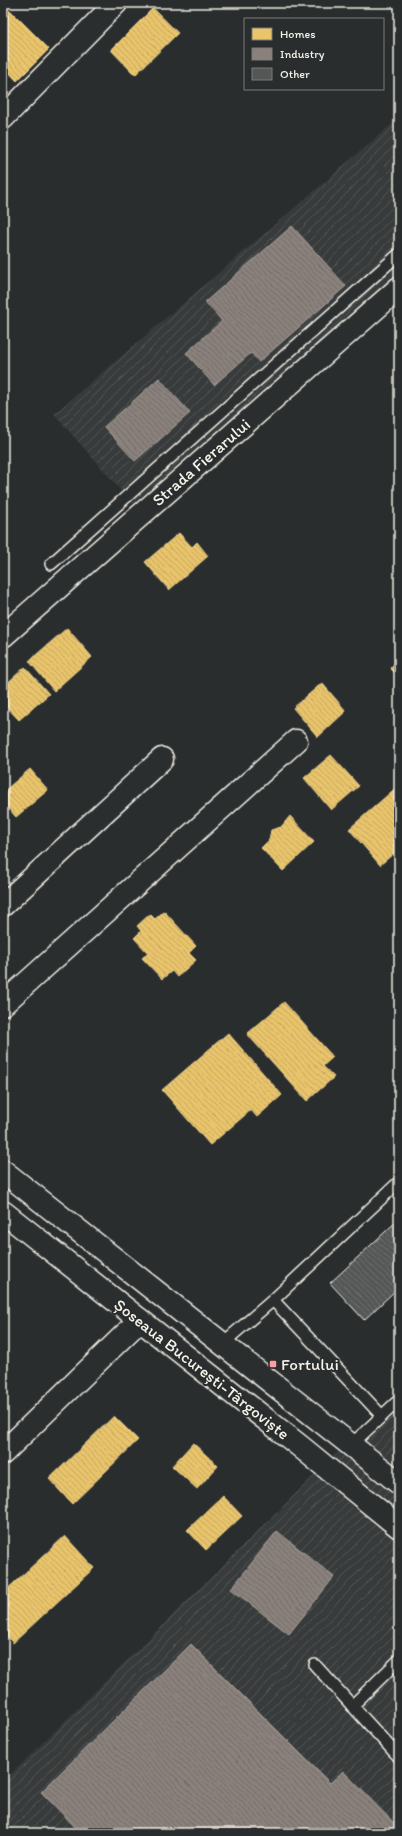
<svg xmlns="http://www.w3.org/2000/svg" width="402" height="1836" viewBox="0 0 402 1836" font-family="Itim,sans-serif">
<defs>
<pattern id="industrial-furrows" width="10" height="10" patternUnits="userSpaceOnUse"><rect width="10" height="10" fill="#373a3a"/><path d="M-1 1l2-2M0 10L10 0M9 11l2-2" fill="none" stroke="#555756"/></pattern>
<pattern id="homes-back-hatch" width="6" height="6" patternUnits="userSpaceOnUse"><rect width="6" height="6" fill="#e9c46a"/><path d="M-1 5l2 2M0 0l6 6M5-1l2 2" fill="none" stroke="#c1a561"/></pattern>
<pattern id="industry-back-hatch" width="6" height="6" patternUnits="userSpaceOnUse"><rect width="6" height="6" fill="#8a817c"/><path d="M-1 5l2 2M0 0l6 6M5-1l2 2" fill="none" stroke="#706a66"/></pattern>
<pattern id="building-back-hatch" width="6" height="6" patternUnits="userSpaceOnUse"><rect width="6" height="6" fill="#555756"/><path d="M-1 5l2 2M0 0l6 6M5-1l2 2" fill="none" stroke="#6e706e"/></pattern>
</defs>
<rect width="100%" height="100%" fill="#2a2d2e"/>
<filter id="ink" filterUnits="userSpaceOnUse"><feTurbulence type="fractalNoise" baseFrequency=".025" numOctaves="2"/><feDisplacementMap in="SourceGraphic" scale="8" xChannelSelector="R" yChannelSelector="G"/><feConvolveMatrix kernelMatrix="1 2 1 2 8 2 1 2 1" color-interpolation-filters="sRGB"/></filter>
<g filter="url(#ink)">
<g fill="url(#industrial-furrows)">
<path d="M 399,118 L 399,276 L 133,504 L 54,414 Z"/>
<path d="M 399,1392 L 399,1833 L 3,1833 L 3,1782 Z"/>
</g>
<g fill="url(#homes-back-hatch)" stroke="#ecd290">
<path d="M 153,8 L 178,33 L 135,75 L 111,50 Z"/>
<path d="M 10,10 L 49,49 L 17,81 L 3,66 L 3,17 Z"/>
<path d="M 179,533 L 192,547 L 197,542 L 208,556 L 169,590 L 145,562 Z"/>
<path d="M 67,628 L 92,657 L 54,691 L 29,661 Z"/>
<path d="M 399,659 L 399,677 L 390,668 Z"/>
<path d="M 25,667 L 49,694 L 19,720 L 3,703 L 3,687 Z"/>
<path d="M 322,683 L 346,711 L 318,737 L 293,708 Z"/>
<path d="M 331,755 L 359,786 L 331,810 L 304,778 Z"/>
<path d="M 30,769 L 48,790 L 16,817 L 3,802 L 3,792 Z"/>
<path d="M 399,785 L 399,849 L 380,865 L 349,829 Z"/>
<path d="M 290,816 L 314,842 L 283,871 L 261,848 L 269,840 L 271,830 L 281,827 Z"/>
<path d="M 164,911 L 196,946 L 189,953 L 196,960 L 177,977 L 172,971 L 162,979 L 142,958 L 148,953 L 134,938 L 141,931 L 137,926 L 150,914 L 155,919 Z"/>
<path d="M 284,1002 L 333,1057 L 323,1066 L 334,1077 L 307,1101 L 247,1034 Z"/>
<path d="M 228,1033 L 282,1095 L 257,1117 L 251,1110 L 210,1145 L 162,1090 Z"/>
<path d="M 114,1416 L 138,1440 L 72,1504 L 49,1479 Z"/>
<path d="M 193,1443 L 218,1466 L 197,1489 L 172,1466 Z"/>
<path d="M 223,1496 L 242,1516 L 206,1550 L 187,1530 Z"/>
<path d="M 65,1536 L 94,1568 L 13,1643 L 3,1632 L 3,1593 Z"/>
</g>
<g fill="url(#industry-back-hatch)" stroke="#aaa39c">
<path d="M 292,226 L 346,286 L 259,362 L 251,353 L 214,385 L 186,353 L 222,321 L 205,302 Z"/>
<path d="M 159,378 L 190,413 L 135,461 L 104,427 Z"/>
<path d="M 277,1531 L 334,1577 L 289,1634 L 231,1589 Z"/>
<path d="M 191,1644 L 330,1783 L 343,1771 L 399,1828 L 399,1833 L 81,1833 L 41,1792 Z"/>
</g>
<path fill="url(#building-back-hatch)" stroke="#f4f1e8" d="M 399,1219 L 399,1287 L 364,1320 L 330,1283 Z"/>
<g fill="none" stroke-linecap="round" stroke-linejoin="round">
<defs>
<g id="lane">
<path d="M 51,564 L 399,254"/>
<path d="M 273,1300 L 382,1416"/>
<path d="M 222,1344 L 273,1300 L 399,1182"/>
<path d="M 351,1445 L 399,1400"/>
<path d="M 315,1665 L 399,1757"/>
<path d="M 352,1706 L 399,1660"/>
</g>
<g id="street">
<path d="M 3,118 L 116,3"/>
<path d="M 3,636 L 399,288"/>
<path d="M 3,905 L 162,759"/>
<path d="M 3,1004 L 296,741"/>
<path d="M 3,1453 L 140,1320"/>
</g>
<g id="primary">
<path d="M 3,1171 L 399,1483"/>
<path d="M 3,1212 L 301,1447 L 399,1527"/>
</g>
</defs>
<use href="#lane" stroke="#f4f1e8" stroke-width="14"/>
<use href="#street" stroke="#f4f1e8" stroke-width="25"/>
<use href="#primary" stroke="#f4f1e8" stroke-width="25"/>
<use href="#lane" stroke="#2a2d2e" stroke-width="11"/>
<use href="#street" stroke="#2a2d2e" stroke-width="22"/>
<use href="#primary" stroke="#2a2d2e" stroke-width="22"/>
</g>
</g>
<rect fill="#ff9aa2" stroke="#2a2d2e" stroke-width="1.5" x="269" y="1360" width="8" height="8" rx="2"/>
<g text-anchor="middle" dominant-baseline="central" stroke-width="4" stroke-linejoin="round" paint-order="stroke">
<g font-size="17" fill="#f4f1e8" stroke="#2a2d2e">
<text transform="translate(201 462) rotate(-41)">Strada Fierarului</text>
<text transform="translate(202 1369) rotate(38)">Șoseaua București-Târgoviște</text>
</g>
<g font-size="17" fill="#f4f1e8" stroke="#2a2d2e" text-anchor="start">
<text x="281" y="1364">Fortului</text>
</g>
</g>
<rect width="402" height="1836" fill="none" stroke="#2a2d2e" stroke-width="16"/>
<rect x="8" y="8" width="386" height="1820" fill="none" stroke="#f4f1e8" stroke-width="1.5" filter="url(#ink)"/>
<rect x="244" y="18" width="140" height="72" fill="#2a2d2e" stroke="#7b7b78"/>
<rect x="252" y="28" width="20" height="12" fill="#e9c46a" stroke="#7b7b78"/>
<text x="280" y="38" font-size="12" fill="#f4f1e8">Homes</text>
<rect x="252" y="48" width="20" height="12" fill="#8a817c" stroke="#7b7b78"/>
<text x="280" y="58" font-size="12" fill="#f4f1e8">Industry</text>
<rect x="252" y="68" width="20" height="12" fill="#555756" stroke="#7b7b78"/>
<text x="280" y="78" font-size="12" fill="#f4f1e8">Other</text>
</svg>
